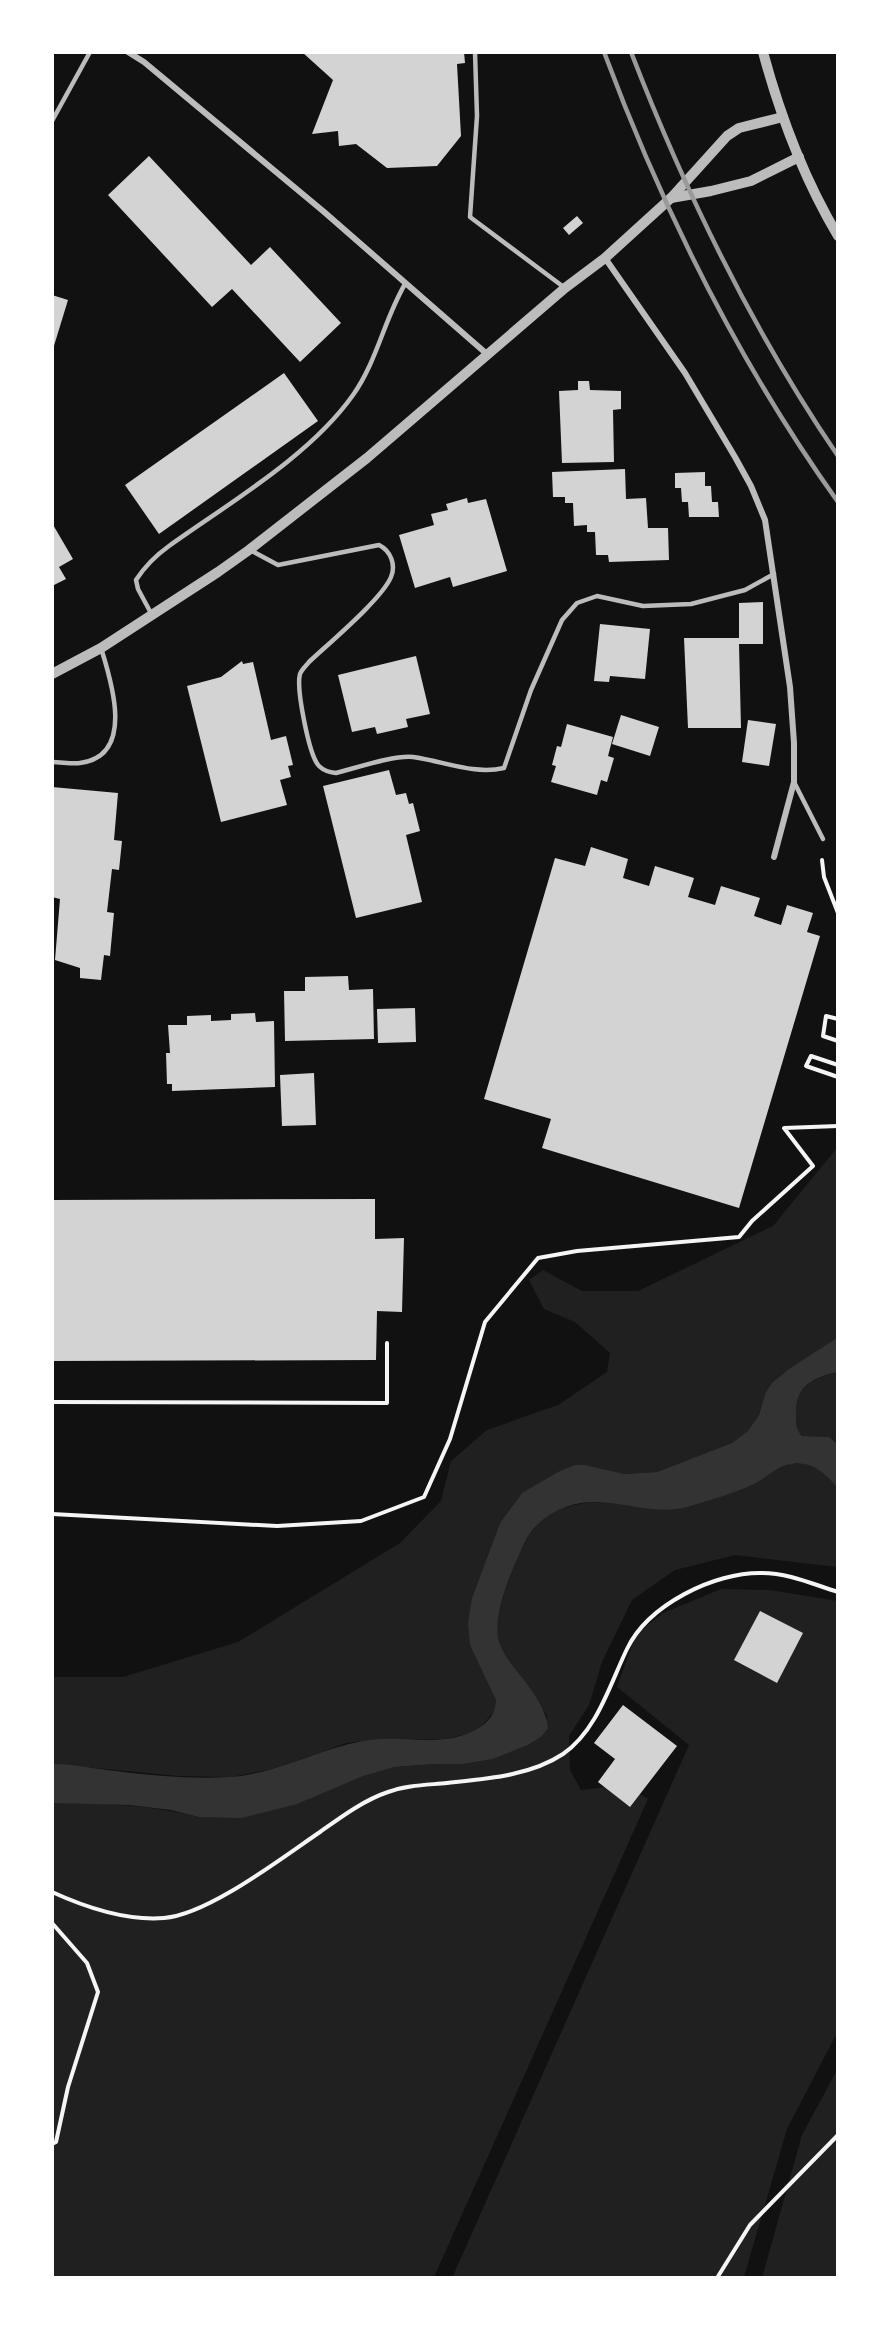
<svg xmlns="http://www.w3.org/2000/svg" width="890" height="2330" viewBox="0 0 890 2330" font-family="Raleway,sans-serif">
<rect width="100%" height="100%" fill="#111"/>
<g fill="#202020">
<path d="M 837,1148 L 837,1338 L 765,1394 L 759,1415 L 748,1432 L 732,1443 L 657,1472 L 625,1474 L 585,1465 L 522,1493 L 500,1523 L 472,1598 L 492,1689 L 496,1700 L 496,1709 L 481,1727 L 468,1734 L 445,1739 L 380,1739 L 346,1743 L 278,1768 L 231,1777 L 178,1776 L 53,1764 L 52,1677 L 123,1677 L 238,1642 L 400,1543 L 441,1501 L 451,1461 L 487,1430 L 558,1405 L 607,1372 L 610,1353 L 575,1322 L 544,1309 L 529,1280 L 543,1270 L 582,1291 L 638,1291 L 773,1226 Z"/>
<path d="M 837,1372 L 837,1444 L 829,1437 L 802,1436 C 796,1429 796,1424 796,1414 C 795,1386 813,1379 837,1372 Z"/>
<path d="M 790,1464 L 807,1464 L 825,1472 L 837,1487 L 837,1567 L 735,1555 L 675,1570 L 632,1600 L 602,1662 L 589,1705 L 569,1736 L 570,1770 L 581,1790 L 625,1785 L 648,1799 L 434,2277 L 53,2277 L 52,1803 C 103,1803 151,1805 199,1817 L 394,1767 L 434,1764 L 463,1764 L 493,1759 L 528,1745 L 541,1737 L 547,1716 C 543,1709 538,1700 533,1693 C 522,1676 504,1659 498,1639 C 492,1614 523,1532 544,1518 C 563,1505 583,1502 605,1502 L 756,1483 L 771,1471 Z"/>
<path d="M 721,1589 L 770,1590 L 837,1601 L 837,2033 L 787,2129 L 744,2277 L 452,2278 L 689,1745 L 617,1687 L 636,1634 L 663,1613 Z"/>
<path d="M 837,2070 L 837,2277 L 762,2278 L 802,2135 Z"/>
</g>
<path fill="#333" d="M 837,1338 L 837,1372 C 813,1378 795,1386 796,1414 C 796,1424 796,1429 802,1436 L 829,1437 L 837,1444 L 837,1487 C 825,1473 812,1461 792,1464 C 777,1466 768,1476 756,1483 C 741,1491 704,1502 687,1507 C 640,1519 601,1486 553,1513 C 541,1519 531,1530 525,1542 C 513,1567 494,1610 498,1638 C 501,1652 515,1669 524,1680 C 535,1695 546,1709 548,1728 L 541,1737 L 528,1745 L 493,1759 L 463,1764 L 434,1764 L 394,1767 L 363,1776 L 297,1804 L 241,1818 L 199,1817 L 171,1810 L 129,1805 L 53,1803 L 53,1764 C 74,1764 95,1769 116,1771 C 153,1776 192,1779 229,1777 C 282,1774 327,1743 379,1739 C 408,1737 442,1745 469,1733 C 484,1727 496,1716 496,1700 L 470,1645 L 468,1623 L 472,1598 L 500,1523 L 522,1493 L 558,1472 L 575,1465 L 585,1465 L 625,1474 L 657,1472 L 732,1443 L 748,1431 L 759,1415 L 765,1394 L 772,1383 L 789,1369 Z"/>
<g fill="#d3d3d3">
<path d="M 302,52 L 464,52 L 465,63 L 457,64 L 461,136 L 437,166 L 387,168 L 356,144 L 339,146 L 338,131 L 312,134 L 333,80 Z"/>
<path d="M 149,156 L 251,265 L 270,247 L 341,323 L 300,362 L 232,289 L 212,307 L 108,195 Z"/>
<path d="M 577,216 L 583,223 L 569,235 L 563,228 Z"/>
<path d="M 52,295 L 68,300 L 53,349 L 52,349 Z"/>
<path d="M 284,373 L 318,421 L 159,534 L 125,485 Z"/>
<path d="M 578,381 L 589,381 L 590,390 L 621,391 L 621,409 L 613,410 L 614,462 L 562,463 L 559,391 L 578,390 Z"/>
<path d="M 625,469 L 626,499 L 646,498 L 648,528 L 668,528 L 669,560 L 609,562 L 608,555 L 596,555 L 595,532 L 587,532 L 587,525 L 574,526 L 573,503 L 565,503 L 565,497 L 553,497 L 552,472 Z"/>
<path d="M 705,472 L 705,486 L 711,486 L 712,502 L 718,502 L 719,517 L 689,517 L 688,502 L 682,502 L 681,488 L 675,488 L 675,473 Z"/>
<path d="M 467,498 L 468,503 L 486,499 L 507,571 L 453,587 L 450,577 L 415,588 L 399,535 L 434,525 L 431,514 L 448,510 L 446,504 Z"/>
<path d="M 52,523 L 73,559 L 59,567 L 66,579 L 52,586 Z"/>
<path d="M 763,602 L 763,644 L 739,644 L 741,728 L 688,728 L 684,638 L 739,638 L 739,603 Z"/>
<path d="M 600,624 L 650,629 L 645,679 L 610,676 L 609,682 L 594,681 Z"/>
<path d="M 416,656 L 430,714 L 406,719 L 408,727 L 377,734 L 375,727 L 352,732 L 338,675 Z"/>
<path d="M 242,661 L 243,664 L 253,662 L 271,740 L 286,736 L 293,765 L 288,766 L 291,777 L 280,780 L 287,805 L 221,822 L 187,686 L 221,677 Z"/>
<path d="M 621,715 L 659,727 L 650,756 L 612,744 Z"/>
<path d="M 748,720 L 776,724 L 769,766 L 742,762 Z"/>
<path d="M 567,724 L 613,737 L 608,756 L 614,758 L 607,782 L 601,780 L 597,795 L 551,782 L 556,766 L 552,765 L 557,746 L 561,747 Z"/>
<path d="M 389,770 L 396,795 L 406,793 L 409,804 L 413,803 L 420,831 L 406,835 L 422,902 L 356,918 L 323,786 Z"/>
<path d="M 52,787 L 118,793 L 114,840 L 122,841 L 119,870 L 112,869 L 107,912 L 114,913 L 110,956 L 104,955 L 101,980 L 80,978 L 80,968 L 55,960 L 60,899 L 52,897 Z"/>
<path d="M 591,847 L 628,859 L 623,878 L 649,886 L 655,866 L 694,878 L 688,897 L 715,905 L 721,886 L 760,898 L 754,916 L 781,925 L 787,905 L 813,913 L 807,932 L 820,936 L 739,1208 L 542,1148 L 551,1119 L 484,1099 L 555,858 L 585,866 Z"/>
<path d="M 348,976 L 349,990 L 373,989 L 374,1039 L 285,1041 L 284,991 L 305,991 L 305,977 Z"/>
<path d="M 415,1008 L 416,1042 L 378,1043 L 377,1009 Z"/>
<path d="M 255,1013 L 256,1022 L 274,1021 L 275,1087 L 172,1091 L 172,1084 L 167,1084 L 166,1053 L 170,1053 L 168,1025 L 187,1025 L 187,1016 L 211,1015 L 211,1021 L 231,1020 L 231,1014 Z"/>
<path d="M 314,1073 L 316,1125 L 282,1126 L 280,1075 Z"/>
<path d="M 375,1199 L 375,1239 L 404,1238 L 402,1312 L 377,1311 L 376,1360 L 52,1361 L 52,1200 Z"/>
<path d="M 760,1611 L 803,1633 L 777,1683 L 734,1660 Z"/>
<path d="M 623,1705 L 677,1746 L 630,1807 L 598,1782 L 615,1759 L 594,1743 Z"/>
</g>
<g fill="none" stroke-linecap="round" stroke-linejoin="round">
<g stroke="#f5f5f5" stroke-width="4">
<path d="M 822,860 L 824,877 L 838,913"/>
<path d="M 838,1019 L 826,1016 L 823,1036 L 838,1041"/>
<path d="M 838,1065 L 811,1056 L 806,1066 L 838,1077"/>
<path d="M 52,1402 L 387,1403 L 387,1343"/>
<path d="M 52,1514 L 277,1526 L 361,1521 L 424,1497 L 450,1439 L 485,1322 L 538,1258 L 577,1251 L 739,1237 L 752,1221 L 813,1166 L 784,1128 L 838,1126"/>
<path d="M 52,1892 C 87,1908 126,1921 164,1918 C 208,1915 283,1857 320,1832 C 341,1817 364,1800 388,1792 C 407,1785 427,1785 447,1783 C 485,1779 530,1776 563,1754 C 597,1731 610,1684 627,1649 C 648,1605 714,1572 762,1573 C 789,1573 812,1584 838,1592"/>
<path d="M 52,1923 L 87,1963 L 98,1992 L 68,2087 L 56,2142 L 52,2144"/>
<path d="M 717,2278 L 750,2225 L 838,2135"/>
</g>
<g stroke="#bcbcbc" stroke-width="4.5">
<path d="M 475,52 L 477,116 L 470,217 L 565,288"/>
<path d="M 52,121 L 90,52"/>
<path d="M 250,550 L 278,565 L 379,545 C 391,551 396,565 391,577 C 382,599 328,644 309,662 C 306,666 302,669 300,674 C 296,688 309,756 319,766 C 324,771 329,772 336,773 C 356,768 394,755 413,757 C 443,761 473,775 504,768 L 531,690 L 562,620 L 577,603 L 597,596 L 643,606 L 691,604 L 745,590 L 774,574"/>
<path d="M 152,615 L 138,589 L 136,580 C 145,566 155,556 169,546 C 229,503 310,456 353,395 C 377,361 384,320 405,284"/>
<path d="M 52,762 C 61,762 72,764 80,763 C 136,756 111,680 101,648"/>
<path d="M 794,782 L 823,839"/>
</g>
<g stroke="#bcbcbc" stroke-width="6">
<path d="M 128,52 L 144,62 L 323,211 L 488,355"/>
<path d="M 605,258 L 685,373 L 735,457 L 751,486 L 765,520 L 790,687 L 794,743 L 794,782 L 774,857"/>
</g>
<g stroke="#bcbcbc" stroke-width="10">
<path d="M 763,52 C 780,115 804,179 838,236"/>
<path d="M 671,198 L 711,191 L 751,181 L 799,157"/>
<path d="M 52,674 L 101,648 L 218,572 L 249,550 L 367,458 L 565,288 L 605,258 L 671,198 L 727,136 L 739,128 L 783,117"/>
</g>
<g stroke="#9a9a9a" stroke-width="4.5">
<path d="M 604,52 C 664,213 738,362 838,502"/>
<path d="M 631,52 C 686,194 752,330 838,456"/>
</g>
</g>
<rect width="890" height="2330" fill="none" stroke="#ffffff" stroke-width="108"/>
</svg>
